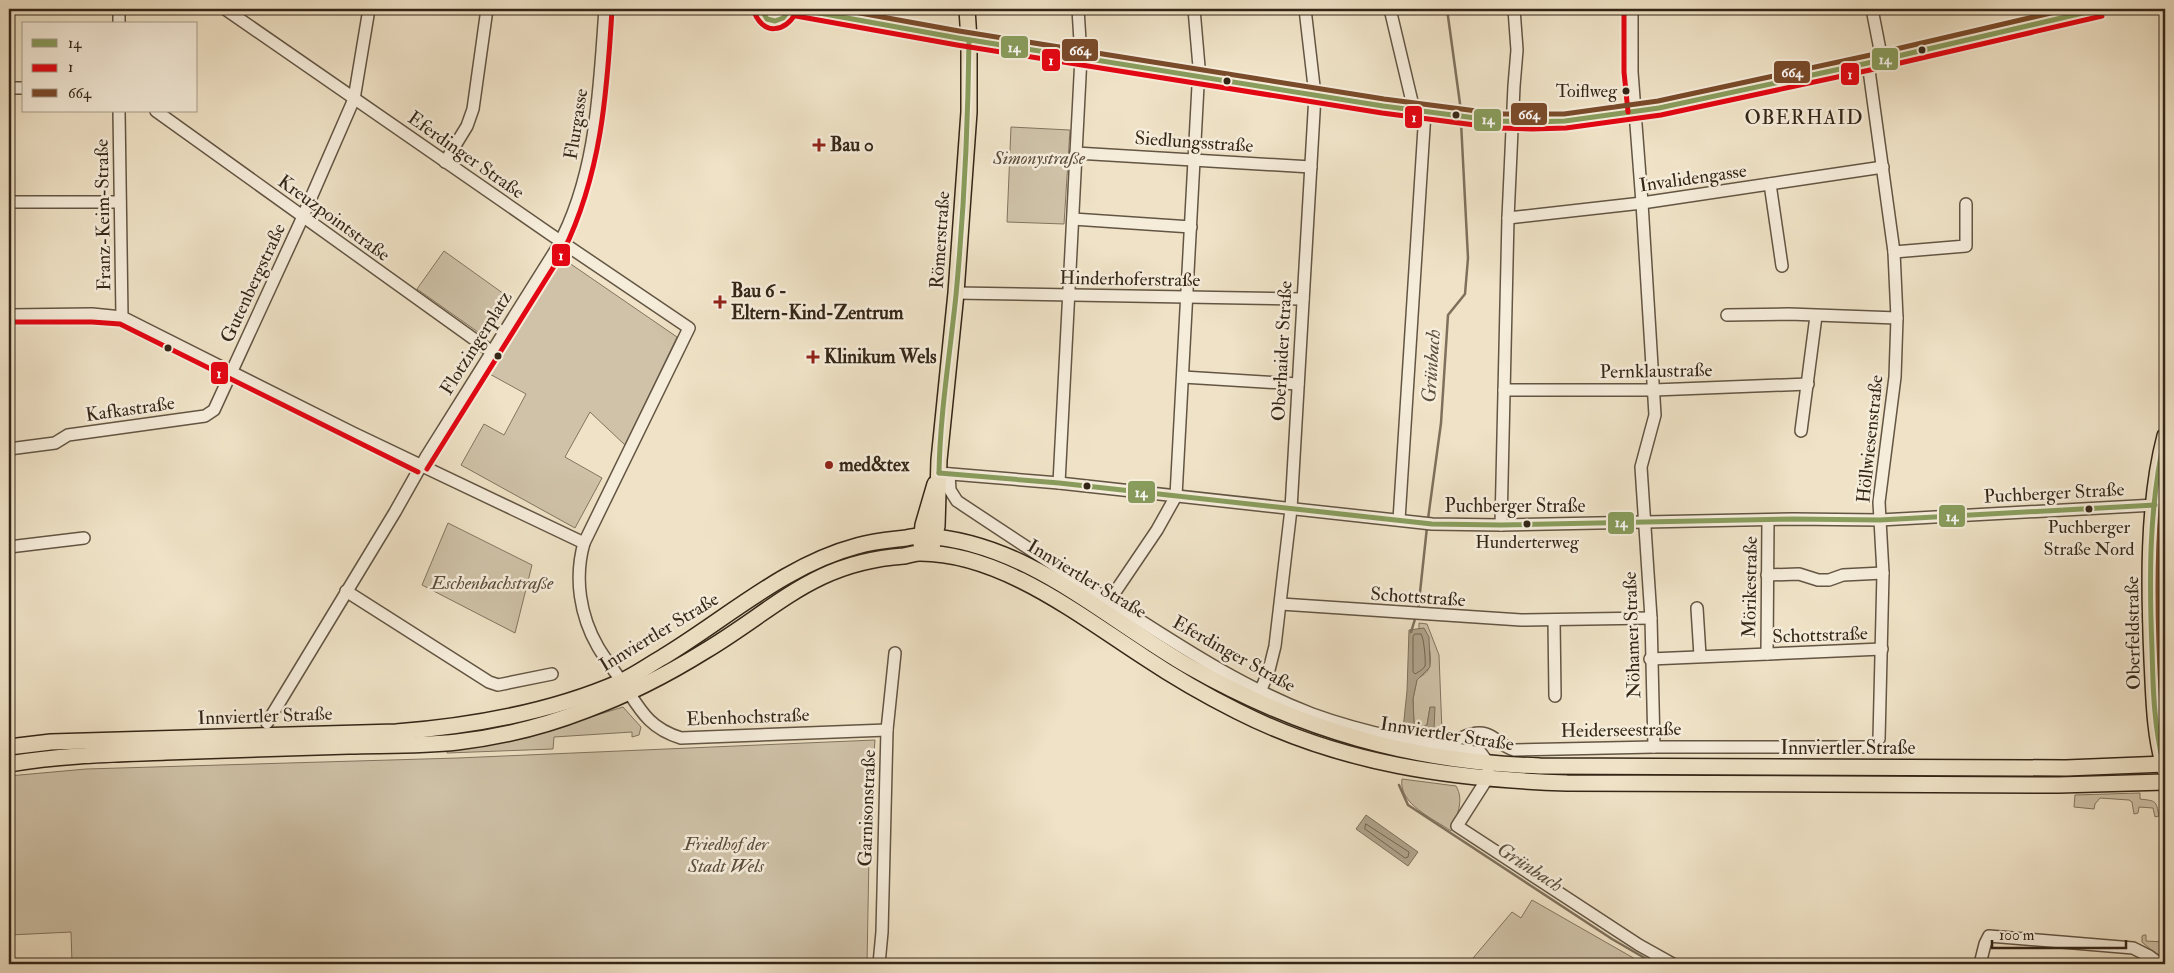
<svg xmlns="http://www.w3.org/2000/svg" width="2174" height="973" viewBox="0 0 2174 973" font-family="'IM FELL Double Pica',serif">
<rect width="100%" height="100%" fill="#efe2c6"/>
<filter id="stains"><feTurbulence type="fractalNoise" baseFrequency=".004" numOctaves="4"/><feColorMatrix values="0 0 0 0 .2 0 0 0 0 .09 0 0 0 0 .02 0 0 0 .5 -.17"/></filter>
<radialGradient id="worn" r=".72"><stop offset=".6" stop-color="#630" stop-opacity="0"/><stop offset="1" stop-color="#630" stop-opacity=".3"/></radialGradient>
<g fill="#cfc2a8" stroke="#827460">
<path d="M 1011,127 L 1070,130 L 1064,224 L 1007,222 Z"/>
<path d="M 444,251 L 511,299 L 485,337 L 417,289 Z"/>
<path d="M 562,258 L 677,337 L 625,445 L 590,412 L 565,457 L 602,478 L 575,528 L 461,465 L 484,424 L 504,435 L 526,394 L 486,372 Z"/>
<path d="M 448,523 L 532,565 L 515,633 L 422,585 Z"/>
<path d="M 1419,623 L 1427,624 L 1439,655 L 1442,732 L 1434,738 L 1421,736 L 1422,733 L 1434,729 L 1430,707 L 1427,725 L 1420,728 L 1414,724 L 1413,699 L 1417,679 C 1422,676 1427,673 1429,668 C 1433,661 1428,636 1424,629 L 1419,629 Z"/>
<path d="M 623,707 L 641,727 L 639,735 L 632,737 L 632,732 L 554,737 L 553,749 L 447,753 L 447,749 L 531,735 Z"/>
<path d="M 875,740 L 870,802 L 867,964 L 72,964 L 71,932 L 10,935 L 9,931 L 9,776 L 86,769 L 458,758 Z"/>
<path d="M 1402,779 L 1456,786 C 1465,801 1456,817 1451,831 C 1434,819 1398,804 1402,779 Z"/>
<path d="M 2140,793 L 2140,799 C 2156,801 2156,800 2159,816 L 2155,817 L 2153,808 L 2139,807 L 2138,813 L 2134,814 L 2132,802 L 2129,800 L 2100,798 L 2095,804 L 2094,809 L 2074,807 L 2075,795 Z"/>
<path d="M 1532,900 L 1644,964 L 1468,964 L 1512,912 L 1521,918 Z"/>
<path d="M 2165,934 L 2165,962 L 2142,942 L 2142,936 L 2144,935 L 2146,935 L 2146,941 L 2164,942 Z"/>
</g>
<g fill="#afa28a" stroke="#7e705c">
<path d="M 1424,628 L 1429,637 L 1430,667 L 1417,680 L 1413,699 L 1414,724 L 1420,728 L 1427,725 L 1430,707 L 1435,707 L 1434,729 L 1422,733 L 1403,729 L 1407,691 L 1409,630 Z"/>
<path d="M 1366,815 L 1418,852 L 1408,866 L 1356,829 Z"/>
</g>
<g fill="none" stroke-linecap="round" stroke-linejoin="round">
<g stroke="#726450" stroke-width="1">
<path d="M 1415,634 L 1421,634 C 1424,638 1426,662 1425,666 C 1423,670 1418,672 1415,674 L 1413,672 L 1413,637 Z"/>
<path d="M 1366,824 L 1409,852 L 1408,857 L 1405,858 L 1365,829 Z"/>
</g>
<g stroke="#7e705c" stroke-width="2.5">
<path d="M 1447,9 L 1461,111"/>
<path d="M 1428,519 L 1441,423 L 1448,315 L 1465,294 L 1468,258 L 1461,122"/>
<path d="M 1418,611 L 1427,527"/>
<path d="M 1411,632 L 1416,616"/>
<path d="M 1399,785 L 1408,805 L 1612,939 L 1655,964"/>
</g>
<defs>
<g id="minor">
<path d="M 225,9 L 550,234 L 689,328 L 584,543 C 574,578 580,616 598,647 C 605,659 614,670 622,682 C 640,709 648,728 681,738 L 887,730"/>
<path d="M 1390,9 L 1414,110"/>
<path d="M 1632,9 L 1632,72 L 1642,203 L 1655,415 L 1641,467 L 1651,618 L 1654,747"/>
<path d="M 1872,9 L 1882,60"/>
<path d="M 119,24 L 119,9"/>
<path d="M 9,88 L 24,88"/>
<path d="M 119,111 L 122,317"/>
<path d="M 156,111 L 492,352"/>
<path d="M 1076,153 L 1311,167"/>
<path d="M 445,162 L 467,126 L 473,109 L 487,9"/>
<path d="M 1770,184 L 1782,266"/>
<path d="M 9,202 L 120,202"/>
<path d="M 1508,218 L 1642,203 L 1883,167"/>
<path d="M 1073,219 L 1191,227"/>
<path d="M 1894,252 L 1966,246 L 1966,204"/>
<path d="M 956,293 L 1303,299"/>
<path d="M 9,315 L 92,314 L 122,317 L 353,433 L 584,543"/>
<path d="M 1727,315 L 1789,314 L 1897,318"/>
<path d="M 1183,377 L 1298,384"/>
<path d="M 1504,390 L 1654,390 L 1808,384"/>
<path d="M 1801,431 L 1816,316"/>
<path d="M 9,449 L 55,443 L 68,435 L 205,416 L 214,410 L 300,223 L 354,99 L 369,9"/>
<path d="M 939,473 L 1059,483 L 1432,524 L 1501,525 L 1793,519 L 1880,520 L 2155,505"/>
<path d="M 949,474 L 950,490 L 957,501 C 1014,539 1072,577 1130,614 C 1189,652 1247,689 1312,714 C 1367,734 1424,744 1481,753 L 1489,764 L 1487,779 L 1457,826 L 1639,945 L 1673,964"/>
<path d="M 1059,483 L 1081,57 L 1078,9"/>
<path d="M 1399,520 L 1425,112"/>
<path d="M 1501,525 L 1508,218 L 1514,86 L 1517,50 L 1514,9"/>
<path d="M 9,547 L 84,538"/>
<path d="M 1767,575 L 1799,574 L 1818,580 L 1829,580 L 1843,575 L 1883,573"/>
<path d="M 346,591 L 489,682 L 498,685 L 552,674"/>
<path d="M 1109,601 L 1157,530 L 1176,496 L 1199,67 L 1194,9"/>
<path d="M 1281,604 L 1521,620 L 1651,618"/>
<path d="M 1697,608 L 1700,656"/>
<path d="M 1554,620 L 1555,696"/>
<path d="M 1767,654 L 1768,520"/>
<path d="M 1650,659 L 1882,649"/>
<path d="M 1260,692 L 1269,670 L 1275,646 L 1291,509 L 1315,95 L 1305,9"/>
<path d="M 267,723 L 395,512 L 426,457 L 557,248 C 597,175 599,90 605,9"/>
<path d="M 1436,746 C 1454,745 1469,729 1486,734 C 1496,737 1503,747 1514,750 L 1654,747 L 1872,747 L 1879,739 L 1883,573 L 1879,502 L 1895,377 L 1897,318 L 1894,252 L 1868,63"/>
<path d="M 879,964 L 882,932 L 887,730 L 895,653"/>
<path d="M 1980,964 L 1985,944 L 1989,936 L 2133,948 L 2149,956 L 2160,964"/>
</g>
<g id="major">
<path d="M 761,9 C 766,27 783,24 790,9"/>
<path d="M 797,9 L 958,38 L 1383,106 L 1499,121 L 1532,122 L 1565,121 L 1659,108 L 1868,63 L 2100,9"/>
<path d="M 2165,436 C 2147,505 2149,589 2152,660 C 2154,698 2154,734 2165,770"/>
<path d="M 921,544 L 923,525 L 935,484"/>
<path d="M 932,547 L 937,526 L 939,460 L 956,293 L 969,112 L 969,40 L 967,9"/>
<path d="M 9,747 L 51,742 L 396,732 C 472,726 549,713 620,682 C 635,675 649,665 663,657 C 726,619 785,565 857,546 C 874,541 889,540 906,538 C 912,537 918,535 925,536 C 1028,543 1103,617 1190,667 C 1301,730 1412,762 1540,766 L 2066,768 L 2165,764"/>
<path d="M 9,764 C 61,755 114,754 166,752 C 227,750 288,748 349,746 C 385,745 421,746 457,742 C 501,737 545,726 586,710 C 627,695 668,674 705,651 C 777,608 814,562 904,556 C 910,555 915,553 920,553 C 1001,553 1079,615 1144,657 C 1174,677 1205,695 1237,711 C 1341,764 1452,779 1567,783 L 2059,785 L 2165,782"/>
</g>
</defs>
<use href="#minor" stroke="#635543" stroke-width="14"/>
<use href="#major" stroke="#342617" stroke-width="18"/>
<use href="#minor" stroke="#f5ecda" stroke-width="11"/>
<use href="#major" stroke="#efe2c6" stroke-width="15"/>
<defs>
<g id="bus-1">
<path d="M 761,9 L 767,19 L 775,21 L 783,18 L 790,9"/>
<path d="M 797,9 L 958,38 L 1383,106 L 1499,121 L 1532,122 L 1565,121 L 1659,108 L 1868,63 L 2100,9"/>
<path d="M 2165,436 C 2149,506 2149,577 2152,649 C 2153,690 2154,730 2165,770"/>
<path d="M 939,473 L 1059,483 L 1432,524 L 1501,525 L 1793,519 L 1880,520 L 2155,505"/>
<path d="M 939,473 C 940,413 950,354 956,295 C 964,210 968,125 969,40"/>
</g>
<g id="bus-2">
<path d="M 1624,9 L 1624,72 L 1628,112"/>
<path d="M 754,12 C 764,35 784,33 796,13"/>
<path d="M 796,16 L 957,45 L 1382,113 L 1498,128 L 1532,129 L 1566,128 L 1661,115 L 1870,70 L 2102,16"/>
<path d="M 9,322 L 92,322 L 120,324 L 418,472"/>
<path d="M 427,469 L 563,252 C 601,175 607,94 612,10"/>
</g>
<g id="bus-3">
<path d="M 838,9 L 959,31 L 1384,99 L 1500,114 L 1564,114 L 1658,101 L 1866,56 L 2068,9"/>
<path d="M 2165,472 C 2157,529 2157,587 2159,645 C 2160,675 2161,706 2165,737"/>
</g>
</defs>
<use href="#bus-1" stroke="#f5ecda" stroke-width="9"/>
<use href="#bus-2" stroke="#f5ecda" stroke-width="9"/>
<use href="#bus-3" stroke="#f5ecda" stroke-width="9"/>
<use href="#bus-1" stroke="#889c5c" stroke-width="5"/>
<use href="#bus-2" stroke="#e30613" stroke-width="5"/>
<use href="#bus-3" stroke="#7a4b2a" stroke-width="5"/>
</g>
<g fill="#342617" stroke="#f5ecda" stroke-width="2">
<circle cx="1922" cy="50" r="4.5"/>
<circle cx="1227" cy="81" r="4.5"/>
<circle cx="1626" cy="91" r="4.5"/>
<circle cx="1456" cy="115" r="4.5"/>
<circle cx="168" cy="348" r="4.5"/>
<circle cx="498" cy="356" r="4.5"/>
<circle cx="1087" cy="486" r="4.5"/>
<circle cx="2089" cy="509" r="4.5"/>
<circle cx="1527" cy="524" r="4.5"/>
</g>
<g fill="#8f2418" stroke="#f5ecda" stroke-width="2">
<path d="M816.5 137.5h5v5h5v5h-5v5h-5v-5h-5v-5h5z"/>
<path d="M717.5 294.5h5v5h5v5h-5v5h-5v-5h-5v-5h5z"/>
<path d="M810.5 349.5h5v5h5v5h-5v5h-5v-5h-5v-5h5z"/>
<circle cx="829" cy="465" r="5"/>
</g>
<g text-anchor="middle" dominant-baseline="central" stroke-width="5" stroke-linejoin="round" paint-order="stroke">
<g font-size="18" fill="#342617" stroke="#f5ecda">
<text x="1617" y="91" text-anchor="end">Toiflweg</text>
<text x="2089" y="527">Puchberger<tspan x="2089" dy="22">Straße Nord</tspan></text>
<text x="1527" y="542">Hunderterweg</text>
</g>
<g font-size="19" fill="#342617" stroke="#f5ecda">
<text transform="translate(576 124) rotate(-81)">Flurgasse</text>
<text transform="translate(1194 142) rotate(4)">Siedlungsstraße</text>
<text transform="translate(466 155) rotate(35)">Eferdinger Straße</text>
<text transform="translate(1693 178) rotate(-8)">Invalidengasse</text>
<text transform="translate(103 215) rotate(-91)">Franz-Keim-Straße</text>
<text transform="translate(334 218) rotate(36)">Kreuzpointstraße</text>
<text transform="translate(940 240) rotate(-86)">Römerstraße</text>
<text transform="translate(1130 279) rotate(1)">Hinderhoferstraße</text>
<text transform="translate(253 283) rotate(-65)">Gutenbergstraße</text>
<text transform="translate(476 343) rotate(-58)">Flotzingerplatz</text>
<text transform="translate(1282 351) rotate(-87)">Oberhaider Straße</text>
<text transform="translate(1656 371) rotate(-1)">Pernklaustraße</text>
<text transform="translate(130 409) rotate(-8)">Kafkastraße</text>
<text transform="translate(1870 439) rotate(-84)">Höllwiesenstraße</text>
<text transform="translate(2054 493) rotate(-3)">Puchberger Straße</text>
<text x="1515" y="506">Puchberger Straße</text>
<text transform="translate(1087 579) rotate(31)">Innviertler Straße</text>
<text transform="translate(1750 587) rotate(-89)">Mörikestraße</text>
<text transform="translate(1418 597) rotate(4)">Schottstraße</text>
<text transform="translate(659 632) rotate(-31)">Innviertler Straße</text>
<text transform="translate(2133 633) rotate(-91)">Oberfeldstraße</text>
<text transform="translate(1632 635) rotate(-92)">Nöhamer Straße</text>
<text transform="translate(1820 635) rotate(-2)">Schottstraße</text>
<text transform="translate(1234 654) rotate(29)">Eferdinger Straße</text>
<text transform="translate(265 716) rotate(-2)">Innviertler Straße</text>
<text transform="translate(748 717) rotate(-2)">Ebenhochstraße</text>
<text transform="translate(1621 730) rotate(-1)">Heiderseestraße</text>
<text transform="translate(1447 734) rotate(9)">Innviertler Straße</text>
<text x="1848" y="748">Innviertler Straße</text>
<text transform="translate(867 808) rotate(-88)">Garnisonstraße</text>
</g>
<g font-size="19" font-weight="bold" fill="#342617" stroke="#f5ecda" text-anchor="start">
<text x="830" y="145">Bau 0</text>
<text x="731" y="291">Bau 6 -<tspan x="731" dy="22">Eltern-Kind-Zentrum</tspan></text>
<text x="824" y="357">Klinikum Wels</text>
<text x="839" y="465">med&amp;tex</text>
</g>
<g font-size="19" font-style="italic" fill="#5b4d3b" stroke="#f5ecda">
<text x="1039" y="158">Simonystraße</text>
<text x="492" y="583">Eschenbachstraße</text>
<text x="726" y="844">Friedhof der<tspan x="726" dy="22">Stadt Wels</tspan></text>
</g>
<g font-size="20" letter-spacing="1" fill="#342617" stroke="#f5ecda">
<text x="1804" y="117">OBERHAID</text>
</g>
<g font-size="20" font-style="italic" fill="#5f513f" stroke="#f5ecda">
<text transform="translate(1431 366) rotate(-86)">Grünbach</text>
<text transform="translate(1530 867) rotate(33)">Grünbach</text>
</g>
</g>
<g stroke="#f5ecda" stroke-width="2">
<rect x="1000" y="35" width="29" height="24" rx="5" fill="#889c5c"/>
<rect x="1061" y="38" width="38" height="24" rx="5" fill="#7a4b2a"/>
<rect x="1871" y="47" width="28" height="24" rx="5" fill="#889c5c"/>
<rect x="1041" y="48" width="20" height="24" rx="5" fill="#e30613"/>
<rect x="1773" y="60" width="38" height="24" rx="5" fill="#7a4b2a"/>
<rect x="1840" y="62" width="20" height="24" rx="5" fill="#e30613"/>
<rect x="1510" y="102" width="38" height="24" rx="5" fill="#7a4b2a"/>
<rect x="1404" y="105" width="19" height="24" rx="5" fill="#e30613"/>
<rect x="1473" y="108" width="29" height="24" rx="5" fill="#889c5c"/>
<rect x="551" y="243" width="20" height="24" rx="5" fill="#e30613"/>
<rect x="210" y="361" width="19" height="24" rx="5" fill="#e30613"/>
<rect x="1127" y="480" width="29" height="24" rx="5" fill="#889c5c"/>
<rect x="1938" y="504" width="28" height="24" rx="5" fill="#889c5c"/>
<rect x="1607" y="511" width="28" height="24" rx="5" fill="#889c5c"/>
</g>
<g font-size="14" text-anchor="middle" font-weight="bold" fill="#fff">
<text x="1014" y="52">14</text>
<text x="1080" y="55">664</text>
<text x="1885" y="64">14</text>
<text x="1051" y="65">1</text>
<text x="1792" y="77">664</text>
<text x="1850" y="79">1</text>
<text x="1529" y="119">664</text>
<text x="1414" y="122">1</text>
<text x="1488" y="124">14</text>
<text x="561" y="260">1</text>
<text x="219" y="378">1</text>
<text x="1141" y="497">14</text>
<text x="1952" y="521">14</text>
<text x="1621" y="527">14</text>
</g>
<rect width="2174" height="973" fill="none" stroke="#efe2c6" stroke-width="30"/>
<rect x="10" y="10" width="2154" height="953" fill="none" stroke="#342617" stroke-width="2.5"/>
<rect x="15" y="15" width="2144" height="943" fill="none" stroke="#342617"/>
<rect x="22" y="22" width="175" height="90" fill="#f5ecda" stroke="#a89d8c"/>
<rect x="32" y="39" width="25" height="8" fill="#889c5c" stroke="#a89d8c"/>
<text x="68" y="48" font-size="15" fill="#342617">14</text>
<rect x="32" y="64" width="25" height="8" fill="#e30613" stroke="#a89d8c"/>
<text x="68" y="72" font-size="15" fill="#342617">1</text>
<rect x="32" y="89" width="25" height="8" fill="#7a4b2a" stroke="#a89d8c"/>
<text x="68" y="98" font-size="15" fill="#342617">664</text>
<path d="M1992 940v8h134v-8" fill="none" stroke="#342617" stroke-width="2.5"/>
<text x="1999" y="940" font-size="15" fill="#342617" stroke="#f5ecda" stroke-width="4" paint-order="stroke">100 m</text>
<rect width="100%" height="100%" filter="url(#stains)"/>
<rect width="100%" height="100%" fill="url(#worn)"/>
</svg>
